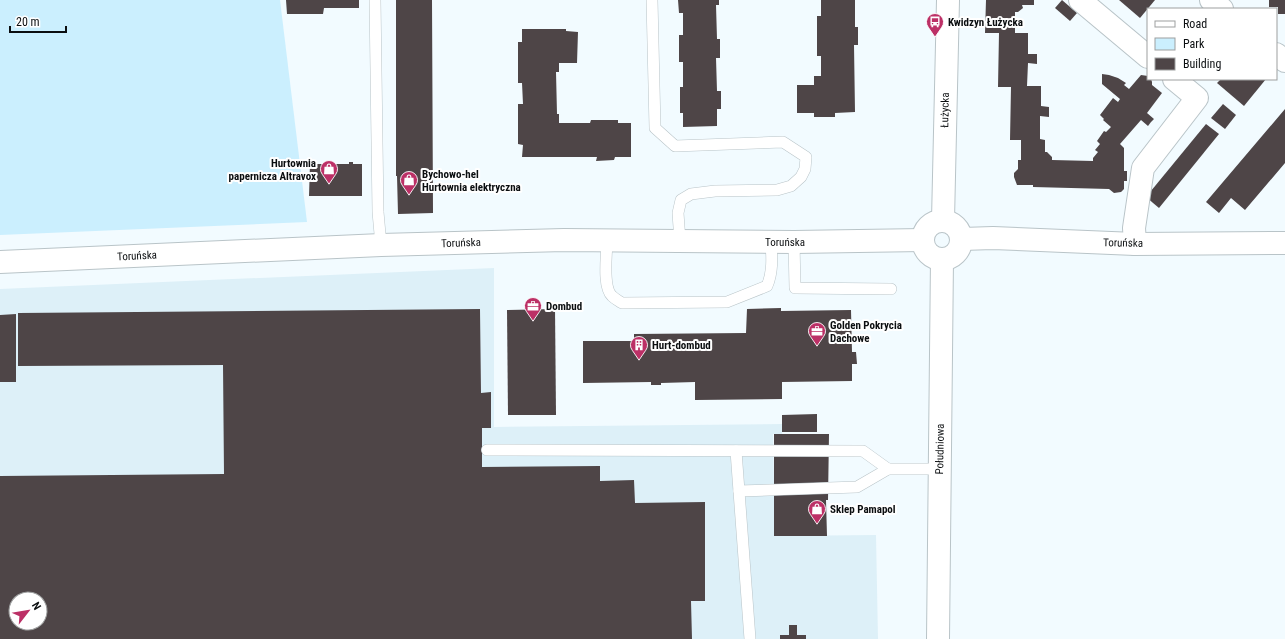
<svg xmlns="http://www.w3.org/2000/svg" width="1285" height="639" viewBox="0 0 1285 639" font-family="'Roboto Condensed',sans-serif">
<rect width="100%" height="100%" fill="#f2fbff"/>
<path fill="#ddf0f8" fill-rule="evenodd" d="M 494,268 L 494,427 L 782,424 L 782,434 L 773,434 L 775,536 L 876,535 L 878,639 L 0,639 L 0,289 ZM 16,599 L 40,599 L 40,623 L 16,623 Z"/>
<path fill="#cbeffe" d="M 0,0 L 280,0 L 307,222 L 0,235 Z"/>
<g fill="#4e4547" fill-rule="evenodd">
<path d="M 286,0 L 359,0 L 359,8 L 324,8 L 323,14 L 287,14 Z"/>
<path d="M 396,0 L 432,0 L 433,213 L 398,214 L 397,176 L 396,176 Z"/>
<path d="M 678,0 L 719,0 L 719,5 L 716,5 L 717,39 L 720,39 L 720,58 L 716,58 L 717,91 L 721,91 L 721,109 L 717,109 L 717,126 L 683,127 L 683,113 L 680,113 L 680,87 L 683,87 L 683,62 L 679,62 L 679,35 L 683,35 L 683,13 L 679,13 Z"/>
<path d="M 821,0 L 855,0 L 855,27 L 858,27 L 858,45 L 854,45 L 855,112 L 835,113 L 835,117 L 814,117 L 814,113 L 797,113 L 797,85 L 814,85 L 814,76 L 821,76 L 821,56 L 817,56 L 817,16 L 821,16 Z"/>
<path d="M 986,0 L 1034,0 L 1034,5 L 1022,5 L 1023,8 L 1018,12 L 1015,12 L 1015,33 L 1028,33 L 1028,54 L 1037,54 L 1037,64 L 1028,63 L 1027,86 L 1041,86 L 1041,106 L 1049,107 L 1049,117 L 1040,116 L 1040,139 L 1045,140 L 1045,152 L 1047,152 L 1052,157 L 1052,160 L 1093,161 L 1093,158 L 1098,152 L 1095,150 L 1100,144 L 1097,141 L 1104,131 L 1106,132 L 1111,127 L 1103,120 L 1104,119 L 1100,115 L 1113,98 L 1118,102 L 1120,99 L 1102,84 L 1102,74 L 1109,75 L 1118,78 L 1126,83 L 1124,85 L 1129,89 L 1141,75 L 1148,76 L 1148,79 L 1151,79 L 1152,82 L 1152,85 L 1162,93 L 1147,113 L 1154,119 L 1151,122 L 1148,126 L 1141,120 L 1120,144 L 1124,148 L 1124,171 L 1127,171 L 1127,181 L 1124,181 L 1124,189 L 1121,192 L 1114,193 L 1109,189 L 1033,187 L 1033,185 L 1017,185 L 1014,177 L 1014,173 L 1018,169 L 1018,160 L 1021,160 L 1021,140 L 1010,140 L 1011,87 L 998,87 L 999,33 L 985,33 Z"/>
<path d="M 1062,0 L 1077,13 L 1070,21 L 1055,8 Z"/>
<path d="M 1119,0 L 1155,0 L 1140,18 Z"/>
<path d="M 1269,0 L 1285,0 L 1285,14 L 1278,14 L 1278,7 L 1269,7 Z"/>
<path d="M 522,29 L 566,29 L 566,31 L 578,32 L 577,63 L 559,63 L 559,72 L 556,72 L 557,114 L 559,114 L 559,123 L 590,123 L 591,120 L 618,120 L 618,123 L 631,123 L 631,157 L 615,157 L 614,160 L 596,161 L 597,157 L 522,157 L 523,145 L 518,144 L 518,104 L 523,104 L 522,83 L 518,83 L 518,42 L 522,42 Z"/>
<path d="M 1221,79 L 1266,79 L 1244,106 L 1217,83 Z"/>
<path d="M 1223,104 L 1236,115 L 1225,129 L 1211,118 Z"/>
<path d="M 1285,109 L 1285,163 L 1245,210 L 1231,198 L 1219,213 L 1206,202 Z"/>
<path d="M 1206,124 L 1219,134 L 1159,208 L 1146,197 Z"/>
<path d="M 349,162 L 353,162 L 353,164 L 362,164 L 362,196 L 309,196 L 310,164 L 349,164 Z"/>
<path d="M 781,308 L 781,311 L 851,310 L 852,352 L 856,352 L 857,364 L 852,364 L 852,381 L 782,382 L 782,399 L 695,400 L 695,382 L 661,383 L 661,385 L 651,385 L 651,382 L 583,383 L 583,341 L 634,341 L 634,334 L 746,333 L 747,309 Z"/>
<path d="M 480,309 L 481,393 L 491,392 L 491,428 L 482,428 L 482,467 L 600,466 L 600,481 L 634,480 L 635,503 L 705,502 L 705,601 L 691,601 L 692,639 L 0,639 L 0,476 L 224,474 L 223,365 L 18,366 L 18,313 ZM 16,599 L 40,599 L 40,623 L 16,623 Z"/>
<path d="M 555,309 L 556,415 L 508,415 L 507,310 Z"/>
<path d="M 16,314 L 16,382 L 0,382 L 0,315 Z"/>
<path d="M 817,414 L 817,432 L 782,432 L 782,415 Z"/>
<path d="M 774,434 L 829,434 L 828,500 L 826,500 L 827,536 L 774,536 Z"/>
<path d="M 789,625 L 797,625 L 797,635 L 806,635 L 806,639 L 780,639 L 780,635 L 789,635 Z"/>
</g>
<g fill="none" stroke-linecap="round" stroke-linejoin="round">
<defs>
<g id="service">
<path d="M 375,0 L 378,212 L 381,245"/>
<path d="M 652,0 L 655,128 L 675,146 L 783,142 L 806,157 L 805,169 L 801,177 L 791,186 L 777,190 L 715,191 L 691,194 L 681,200 L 678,213 L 680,241"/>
<path d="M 607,240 C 607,253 602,287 612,296 C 615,299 619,301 622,303 L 727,302 L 767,286 C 773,272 772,257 771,242"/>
<path d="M 794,242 L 795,288 L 891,289"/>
<path d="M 487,450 L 863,451 L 888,469"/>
<path d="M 736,451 L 750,639"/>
<path d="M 739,491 L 857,487 L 888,469 L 939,469"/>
</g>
<g id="minor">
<path d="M 1080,0 L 1148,57"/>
<path d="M 1211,0 L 1222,9"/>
<path d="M 1276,54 L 1285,61"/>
<path d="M 962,239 L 993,238 L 1135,244 L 1285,243"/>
<path d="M 1135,244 L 1134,228 L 1143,168 L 1197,98 L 1174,79"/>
<path d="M 0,262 L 381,245 L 564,240 L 794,242 L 923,240"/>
</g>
<g id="tertiary">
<path d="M 943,220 L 948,0"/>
<circle cx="942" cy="240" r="19"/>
<path d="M 938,639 L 942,259"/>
</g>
</defs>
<use href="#service" stroke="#b9c4c8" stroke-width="12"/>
<use href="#minor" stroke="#b9c4c8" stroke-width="24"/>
<use href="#tertiary" stroke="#b9c4c8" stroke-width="24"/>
<use href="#service" stroke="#fff" stroke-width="11"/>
<use href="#minor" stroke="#fff" stroke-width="22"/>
<use href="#tertiary" stroke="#fff" stroke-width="22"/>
</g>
<defs>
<symbol id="bus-pin" viewBox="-11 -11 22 30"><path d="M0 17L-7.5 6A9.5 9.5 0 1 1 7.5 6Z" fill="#bc3066" stroke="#fff"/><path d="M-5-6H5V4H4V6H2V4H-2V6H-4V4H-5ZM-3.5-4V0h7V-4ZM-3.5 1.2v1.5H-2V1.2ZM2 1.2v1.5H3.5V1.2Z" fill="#fff"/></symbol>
<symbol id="shop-pin" viewBox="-11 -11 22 30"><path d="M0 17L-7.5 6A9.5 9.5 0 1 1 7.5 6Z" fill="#bc3066" stroke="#fff"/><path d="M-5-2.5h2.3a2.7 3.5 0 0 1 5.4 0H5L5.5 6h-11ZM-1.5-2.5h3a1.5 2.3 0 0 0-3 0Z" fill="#fff"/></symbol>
<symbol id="office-pin" viewBox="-11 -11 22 30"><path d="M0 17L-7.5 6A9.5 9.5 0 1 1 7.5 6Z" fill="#bc3066" stroke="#fff"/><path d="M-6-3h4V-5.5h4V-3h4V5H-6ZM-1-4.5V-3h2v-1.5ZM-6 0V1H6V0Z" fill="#fff"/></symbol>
<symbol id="building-pin" viewBox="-11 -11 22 30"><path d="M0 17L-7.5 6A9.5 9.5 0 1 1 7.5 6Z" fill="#bc3066" stroke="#fff"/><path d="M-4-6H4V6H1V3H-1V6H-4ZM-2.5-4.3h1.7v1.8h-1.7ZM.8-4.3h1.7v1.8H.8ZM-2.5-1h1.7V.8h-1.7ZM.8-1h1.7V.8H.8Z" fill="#fff"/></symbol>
</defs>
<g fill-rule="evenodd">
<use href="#bus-pin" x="925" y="12" width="20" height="27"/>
<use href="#shop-pin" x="319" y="159" width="20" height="27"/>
<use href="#shop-pin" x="399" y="170" width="20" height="27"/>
<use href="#office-pin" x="523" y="296" width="20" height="27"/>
<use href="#office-pin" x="807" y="321" width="20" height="27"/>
<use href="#building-pin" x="629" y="335" width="20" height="27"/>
<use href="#shop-pin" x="807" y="499" width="20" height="27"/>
</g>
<g text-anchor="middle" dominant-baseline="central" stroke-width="4" stroke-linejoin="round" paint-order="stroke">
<g font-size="11" font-weight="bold" fill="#0b0e10" stroke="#fff" text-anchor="start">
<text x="948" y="22">Kwidzyn Łużycka</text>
<text x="316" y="163" text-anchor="end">Hurtownia<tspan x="316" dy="13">papernicza Altravox</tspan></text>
<text x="422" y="174">Bychowo-hel<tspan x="422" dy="13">Hurtownia elektryczna</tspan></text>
<text x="546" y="306">Dombud</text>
<text x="830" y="325">Golden Pokrycia<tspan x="830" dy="13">Dachowe</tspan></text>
<text x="652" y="345">Hurt-dombud</text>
<text x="830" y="509">Sklep Pamapol</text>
</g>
<g font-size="11" fill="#0b0e10" stroke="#fff">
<text transform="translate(945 110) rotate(-89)">Łużycka</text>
<text x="785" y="242">Toruńska</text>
<text transform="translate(461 243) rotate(-2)">Toruńska</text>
<text transform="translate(1123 243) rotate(1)">Toruńska</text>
<text transform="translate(137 256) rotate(-3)">Toruńska</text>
<text transform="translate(940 449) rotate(-89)">Południowa</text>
</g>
</g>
<rect x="1147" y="8" width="130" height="72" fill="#ffffff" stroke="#9d9f9f"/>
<rect x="1155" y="21" width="20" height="6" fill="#ffffff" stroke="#9d9f9f"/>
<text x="1183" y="28" font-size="12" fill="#0b0e10">Road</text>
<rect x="1155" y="38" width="20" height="12" fill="#cbeffe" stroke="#9d9f9f"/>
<text x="1183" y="48" font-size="12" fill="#0b0e10">Park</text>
<rect x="1155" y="58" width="20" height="12" fill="#4e4547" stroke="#9d9f9f"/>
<text x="1183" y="68" font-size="12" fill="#0b0e10">Building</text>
<g transform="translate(28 611) rotate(59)"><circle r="19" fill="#ffffff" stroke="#9d9f9f"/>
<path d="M0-3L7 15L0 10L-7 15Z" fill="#bc3066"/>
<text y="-6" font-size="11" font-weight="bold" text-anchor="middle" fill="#0b0e10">N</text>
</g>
<path d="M10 26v6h56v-6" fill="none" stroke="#0b0e10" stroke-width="2"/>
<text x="16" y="26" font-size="12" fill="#0b0e10" stroke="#ffffff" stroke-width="3" paint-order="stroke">20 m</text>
</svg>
